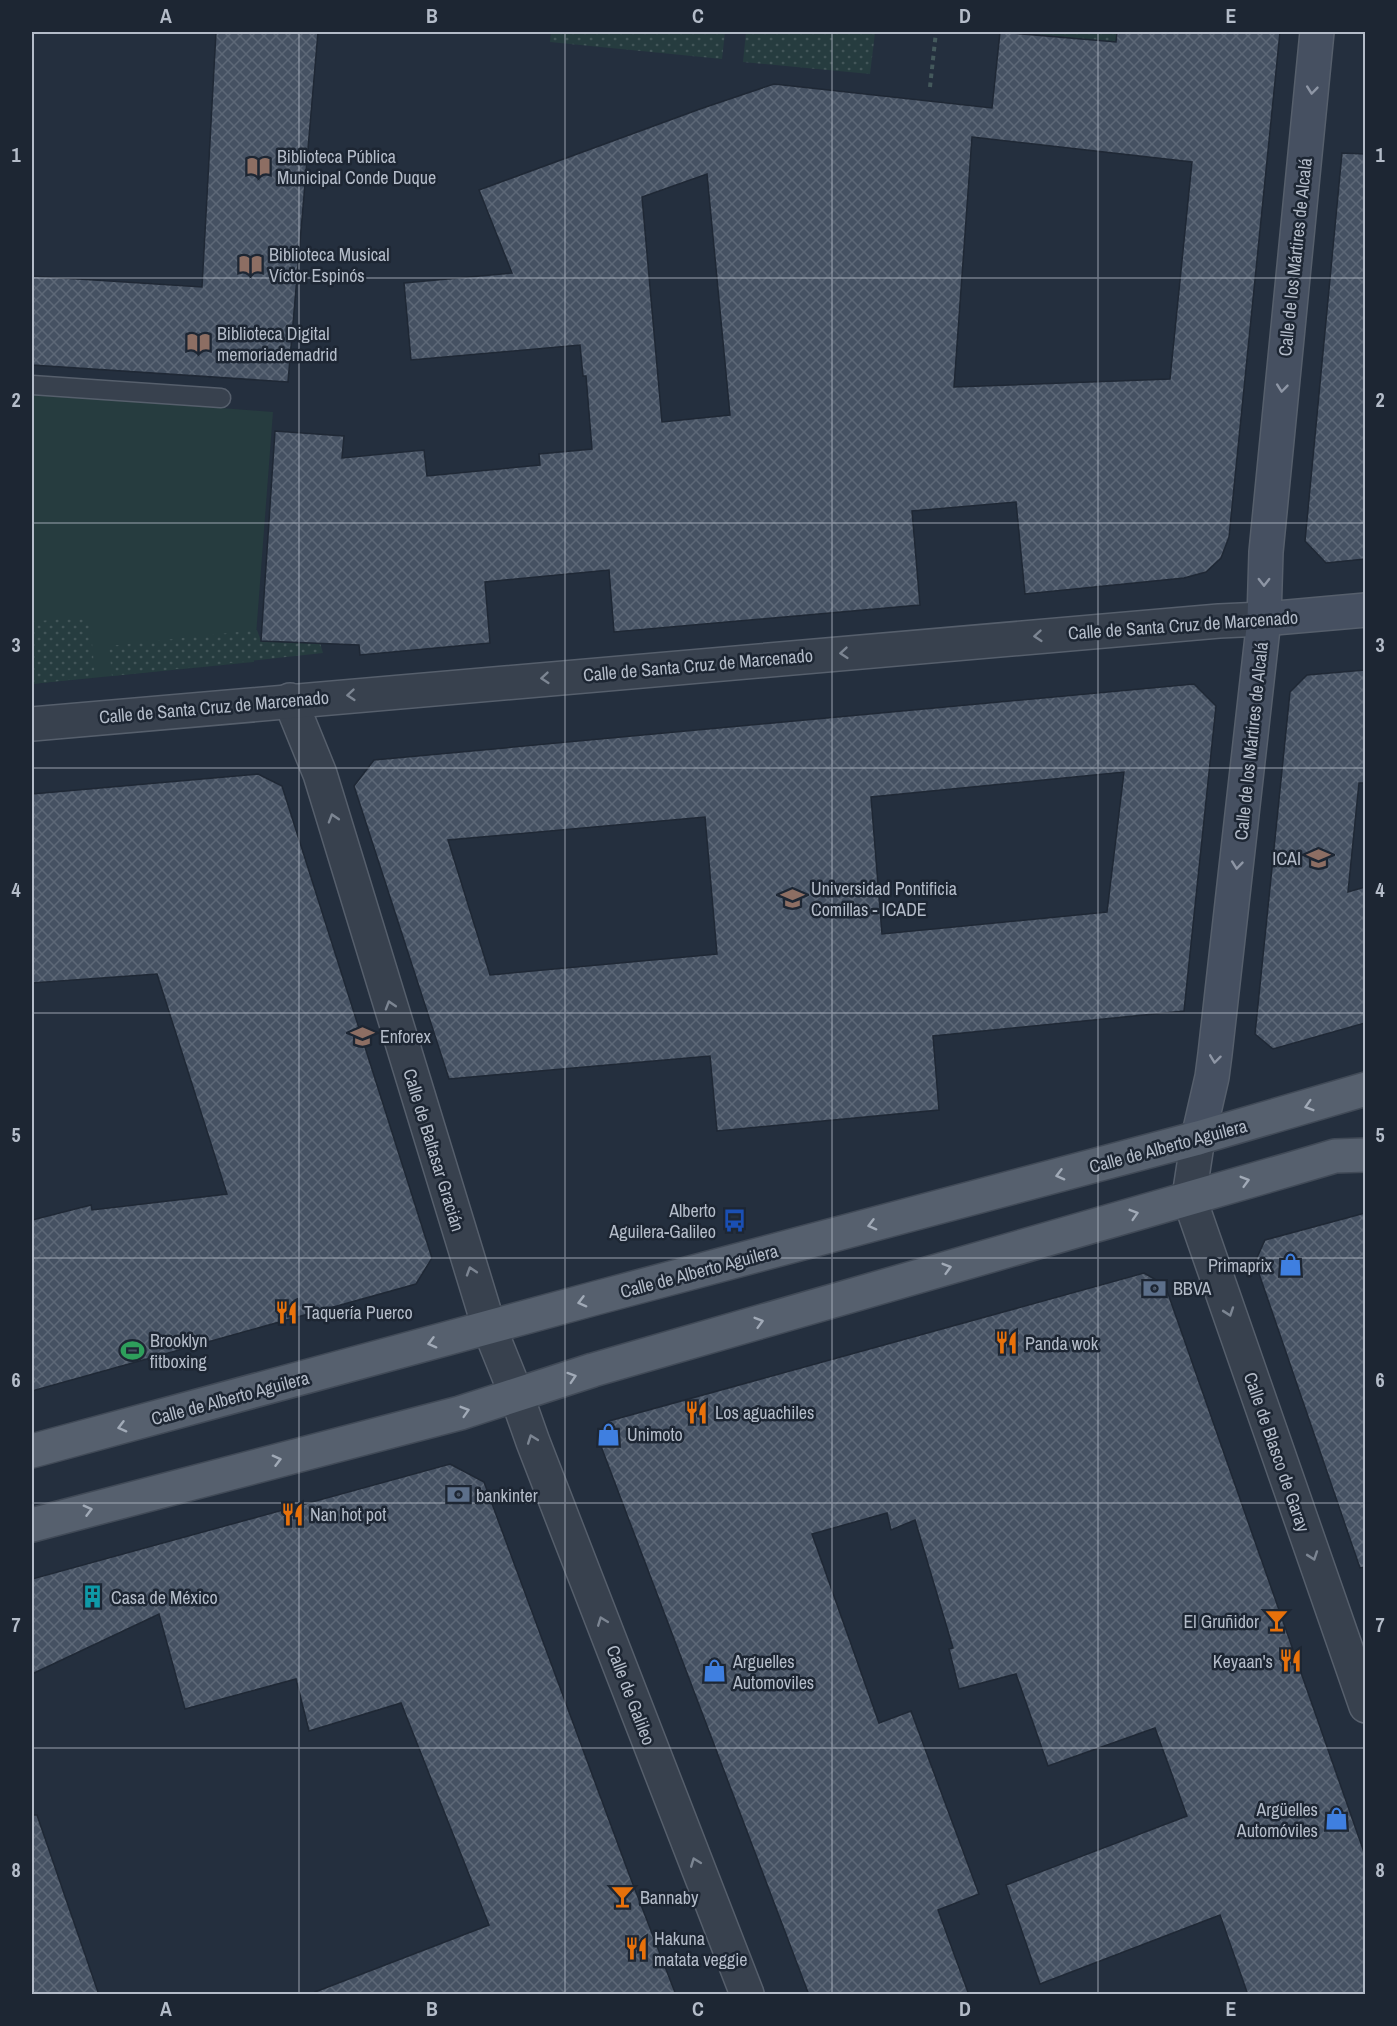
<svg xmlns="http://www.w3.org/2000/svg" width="1397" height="2026" viewBox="0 0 1397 2026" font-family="'Archivo Narrow',sans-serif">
<defs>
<pattern id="garden-dots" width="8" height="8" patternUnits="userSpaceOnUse" patternTransform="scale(1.5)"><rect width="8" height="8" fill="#263c3f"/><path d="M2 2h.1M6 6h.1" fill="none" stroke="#435659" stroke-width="1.8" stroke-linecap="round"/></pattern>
<pattern id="building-cross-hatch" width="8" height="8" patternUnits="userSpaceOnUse" patternTransform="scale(1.5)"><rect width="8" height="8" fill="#455162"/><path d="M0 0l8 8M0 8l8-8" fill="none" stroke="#5d6877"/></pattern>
</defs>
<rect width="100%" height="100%" fill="#242f3e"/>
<path fill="#263c3f" d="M 32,393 L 273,412 L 254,662 L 32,684 Z"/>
<g fill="url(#garden-dots)">
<path d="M 551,32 L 725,32 L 722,59 L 550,42 Z"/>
<path d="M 746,32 L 875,33 L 870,74 L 743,62 Z"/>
<path d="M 1037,32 L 1117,32 L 1116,42 L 1036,34 Z"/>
<path d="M 67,618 L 90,620 L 95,677 L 32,684 L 32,622 Z"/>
<path d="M 257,630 L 261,641 L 320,643 L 323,653 L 112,676 L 109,646 Z"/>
</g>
<g fill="url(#building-cross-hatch)" stroke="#1f2835" stroke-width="1.5" fill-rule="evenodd">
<path d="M 216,32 L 318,32 L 288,382 L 32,365 L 32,276 L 202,287 Z"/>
<path d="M 1000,32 L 1116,42 L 1117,32 L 1280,32 L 1229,537 L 1221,558 L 1206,572 L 1184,578 L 1025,594 L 1016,502 L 912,511 L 920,605 L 614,632 L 609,570 L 485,582 L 490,643 L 360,655 L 359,645 L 261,641 L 275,431 L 344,436 L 342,458 L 424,450 L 427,476 L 540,465 L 539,454 L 592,449 L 586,376 L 583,376 L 580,345 L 411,360 L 404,283 L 512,273 L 479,190 L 700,109 L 774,84 L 992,108 ZM 972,137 L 1192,162 L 1170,379 L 954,387 ZM 707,174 L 730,415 L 662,422 L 642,197 Z"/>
<path d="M 1342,153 L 1365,154 L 1365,559 L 1326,563 L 1305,541 Z"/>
<path d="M 1365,670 L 1365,783 L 1359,783 L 1348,892 L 1365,887 L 1365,1023 L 1273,1049 L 1255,1034 L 1290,692 L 1307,675 Z"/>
<path d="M 1194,684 L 1216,706 L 1184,1011 L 933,1036 L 939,1110 L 717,1131 L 710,1056 L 449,1079 L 354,786 L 374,760 ZM 1124,772 L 1107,912 L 882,934 L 871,797 ZM 705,817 L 717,954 L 490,975 L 448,840 Z"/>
<path d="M 258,774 L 282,786 L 432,1258 L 416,1284 L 32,1391 L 32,1220 L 91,1205 L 92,1210 L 227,1194 L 157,974 L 32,983 L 32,794 Z"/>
<path d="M 1365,1213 L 1365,1567 L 1360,1568 L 1255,1262 L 1265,1240 Z"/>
<path d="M 1144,1273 L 1165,1285 L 1365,1855 L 1365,1995 L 1248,1995 L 1220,1915 L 1040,1984 L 1006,1885 L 1187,1816 L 1155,1728 L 1048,1766 L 1016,1674 L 959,1689 L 949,1649 L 953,1648 L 915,1520 L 891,1530 L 887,1513 L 812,1534 L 879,1723 L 911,1711 L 979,1894 L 938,1910 L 969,1995 L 809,1995 L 599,1441 L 609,1421 Z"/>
<path d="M 450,1464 L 484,1482 L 629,1874 L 676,1995 L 316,1995 L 315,1992 L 489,1925 L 401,1703 L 309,1731 L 296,1679 L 185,1709 L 159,1614 L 32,1674 L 32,1579 Z"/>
<path d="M 32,1815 L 37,1815 L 99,1995 L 32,1995 Z"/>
</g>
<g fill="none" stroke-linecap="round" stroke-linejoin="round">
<defs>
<path id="lane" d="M 32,385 L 221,398"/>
<g id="street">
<path d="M 290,700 L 320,774 L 489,1327 L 516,1394 L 533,1442 L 747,1994"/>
<path d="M 32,724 L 1219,621 L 1264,619"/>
<path d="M 1198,1138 L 1189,1197 L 1366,1706"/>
</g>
<g id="secondary">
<path d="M 1264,619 L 1366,610"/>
<path d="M 1198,1138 L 1212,1077 L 1215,1054 L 1264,619 L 1266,552 L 1317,32"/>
</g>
<g id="primary">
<path d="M 32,1451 L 596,1298 L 1198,1138 L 1366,1089"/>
<path d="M 32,1525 L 460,1413 L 593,1370 L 1291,1169 L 1335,1156 L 1366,1155"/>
</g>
</defs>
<use href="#lane" stroke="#565f6c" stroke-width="21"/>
<use href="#street" stroke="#565f6c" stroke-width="36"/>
<use href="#secondary" stroke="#565f6c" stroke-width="36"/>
<use href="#primary" stroke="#414a57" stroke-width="36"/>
<path stroke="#44595c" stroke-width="4" stroke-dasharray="4.5 4.5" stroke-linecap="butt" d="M 930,87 L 936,32"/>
<use href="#lane" stroke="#38414e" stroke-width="18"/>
<use href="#street" stroke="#38414e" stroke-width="33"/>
<use href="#secondary" stroke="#465061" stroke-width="33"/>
<use href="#primary" stroke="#56606e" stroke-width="33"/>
</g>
<defs><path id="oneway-chevron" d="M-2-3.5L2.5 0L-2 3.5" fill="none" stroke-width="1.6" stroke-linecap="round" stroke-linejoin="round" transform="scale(1.5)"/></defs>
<g stroke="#8e96a5">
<use href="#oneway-chevron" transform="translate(1312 90) rotate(96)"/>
<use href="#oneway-chevron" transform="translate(1282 388) rotate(96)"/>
<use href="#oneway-chevron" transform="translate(1264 582) rotate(90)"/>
<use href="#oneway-chevron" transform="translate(1237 865) rotate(96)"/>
<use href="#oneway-chevron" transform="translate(1215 1059) rotate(97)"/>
</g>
<g stroke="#7c8592">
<use href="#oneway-chevron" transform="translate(1038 636) rotate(175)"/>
<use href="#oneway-chevron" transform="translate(844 653) rotate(175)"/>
<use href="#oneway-chevron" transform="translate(545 678) rotate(175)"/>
<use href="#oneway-chevron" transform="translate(351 695) rotate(175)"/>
<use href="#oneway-chevron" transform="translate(333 818) rotate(-107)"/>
<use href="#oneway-chevron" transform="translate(390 1005) rotate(-107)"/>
<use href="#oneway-chevron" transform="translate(471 1271) rotate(-108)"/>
<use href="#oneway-chevron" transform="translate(1229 1312) rotate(71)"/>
<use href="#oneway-chevron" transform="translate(532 1439) rotate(-110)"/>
<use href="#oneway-chevron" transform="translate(1313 1556) rotate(71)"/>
<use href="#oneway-chevron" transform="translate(602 1621) rotate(-111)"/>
<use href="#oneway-chevron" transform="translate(695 1862) rotate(-111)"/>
</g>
<g stroke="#a1aab7">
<use href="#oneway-chevron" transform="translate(1309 1106) rotate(163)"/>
<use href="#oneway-chevron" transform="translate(1060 1175) rotate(165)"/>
<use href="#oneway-chevron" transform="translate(1245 1181) rotate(-16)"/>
<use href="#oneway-chevron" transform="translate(1134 1214) rotate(-17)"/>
<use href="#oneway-chevron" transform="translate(872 1225) rotate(165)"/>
<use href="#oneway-chevron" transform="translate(947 1268) rotate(-16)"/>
<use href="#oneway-chevron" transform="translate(582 1302) rotate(165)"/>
<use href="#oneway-chevron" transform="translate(759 1322) rotate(-16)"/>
<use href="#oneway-chevron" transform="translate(432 1343) rotate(165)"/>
<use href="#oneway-chevron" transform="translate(572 1377) rotate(-18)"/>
<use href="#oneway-chevron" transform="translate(465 1411) rotate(-17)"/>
<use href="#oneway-chevron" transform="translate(122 1427) rotate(165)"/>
<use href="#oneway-chevron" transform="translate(277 1460) rotate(-15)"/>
<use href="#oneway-chevron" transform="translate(88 1510) rotate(-15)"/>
</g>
<path fill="none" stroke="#b4bcc9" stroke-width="1.5" stroke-opacity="0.55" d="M 299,32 L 299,1994M 565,32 L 565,1994M 832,32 L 832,1994M 1098,32 L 1098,1994M 32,278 L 1366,278M 32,523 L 1366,523M 32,768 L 1366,768M 32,1013 L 1366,1013M 32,1258 L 1366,1258M 32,1503 L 1366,1503M 32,1748 L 1366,1748"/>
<defs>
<symbol id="library-bare" viewBox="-9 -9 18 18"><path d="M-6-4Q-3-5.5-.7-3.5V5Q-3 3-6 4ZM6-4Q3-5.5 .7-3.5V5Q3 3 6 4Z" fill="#8d6e63" stroke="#1d2633" stroke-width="2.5" paint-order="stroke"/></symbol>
<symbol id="university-bare" viewBox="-9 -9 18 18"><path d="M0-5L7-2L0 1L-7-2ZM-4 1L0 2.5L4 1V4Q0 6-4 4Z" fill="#8d6e63" stroke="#1d2633" stroke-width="2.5" paint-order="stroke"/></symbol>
<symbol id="school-bare" viewBox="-9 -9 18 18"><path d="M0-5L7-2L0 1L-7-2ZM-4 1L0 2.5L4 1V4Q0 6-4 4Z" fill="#8d6e63" stroke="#1d2633" stroke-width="2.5" paint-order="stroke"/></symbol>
<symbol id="bus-bare" viewBox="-9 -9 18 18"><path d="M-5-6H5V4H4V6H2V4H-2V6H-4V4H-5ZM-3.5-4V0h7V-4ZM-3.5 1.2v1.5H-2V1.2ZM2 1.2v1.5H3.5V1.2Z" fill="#1a4fb4" stroke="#1d2633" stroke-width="2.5" paint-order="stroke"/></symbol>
<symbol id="shop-bare" viewBox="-9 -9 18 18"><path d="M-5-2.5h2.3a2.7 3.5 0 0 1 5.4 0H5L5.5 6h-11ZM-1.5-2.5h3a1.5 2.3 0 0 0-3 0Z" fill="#3f7fe0" stroke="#1d2633" stroke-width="2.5" paint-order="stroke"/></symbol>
<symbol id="bank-bare" viewBox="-9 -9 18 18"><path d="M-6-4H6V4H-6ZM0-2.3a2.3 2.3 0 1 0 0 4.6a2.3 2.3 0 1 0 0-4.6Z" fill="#5c6f8a" stroke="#1d2633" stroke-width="2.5" paint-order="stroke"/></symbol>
<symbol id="restaurant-bare" viewBox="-9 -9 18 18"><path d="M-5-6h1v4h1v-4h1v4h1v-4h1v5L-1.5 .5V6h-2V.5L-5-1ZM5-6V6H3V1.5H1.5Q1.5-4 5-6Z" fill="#e8710a" stroke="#1d2633" stroke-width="2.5" paint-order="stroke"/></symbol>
<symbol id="stadium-bare" viewBox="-9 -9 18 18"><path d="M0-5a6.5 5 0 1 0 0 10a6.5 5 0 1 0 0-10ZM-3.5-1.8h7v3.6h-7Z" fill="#2e9e5b" stroke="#1d2633" stroke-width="2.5" paint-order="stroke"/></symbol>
<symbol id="building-bare" viewBox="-9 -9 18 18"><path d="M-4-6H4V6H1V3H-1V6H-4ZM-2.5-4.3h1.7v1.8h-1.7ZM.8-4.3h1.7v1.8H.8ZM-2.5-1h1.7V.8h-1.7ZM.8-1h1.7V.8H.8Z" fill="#0f9aa8" stroke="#1d2633" stroke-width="2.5" paint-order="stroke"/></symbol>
<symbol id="bar-bare" viewBox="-9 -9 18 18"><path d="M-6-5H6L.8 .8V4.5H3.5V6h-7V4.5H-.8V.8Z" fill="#e8710a" stroke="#1d2633" stroke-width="2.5" paint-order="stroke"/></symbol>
</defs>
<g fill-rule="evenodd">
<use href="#library-bare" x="242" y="150" width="33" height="33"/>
<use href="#library-bare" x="234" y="248" width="33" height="33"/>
<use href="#library-bare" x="182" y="326" width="33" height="33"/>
<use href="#university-bare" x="1302" y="842" width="33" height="33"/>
<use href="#university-bare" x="776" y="882" width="33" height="33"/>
<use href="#school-bare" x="346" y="1020" width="33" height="33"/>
<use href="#bus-bare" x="718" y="1204" width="33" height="33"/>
<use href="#shop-bare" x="1274" y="1248" width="33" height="33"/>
<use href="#bank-bare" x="1138" y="1272" width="33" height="33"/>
<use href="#restaurant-bare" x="270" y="1296" width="33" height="33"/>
<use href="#restaurant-bare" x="990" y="1326" width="33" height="33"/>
<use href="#stadium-bare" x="116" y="1334" width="33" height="33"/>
<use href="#restaurant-bare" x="680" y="1396" width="33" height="33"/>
<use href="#shop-bare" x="592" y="1418" width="33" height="33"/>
<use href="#bank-bare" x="442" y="1478" width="33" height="33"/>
<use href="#restaurant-bare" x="276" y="1498" width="33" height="33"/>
<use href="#building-bare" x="76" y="1580" width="33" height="33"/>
<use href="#bar-bare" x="1260" y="1604" width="33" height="33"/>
<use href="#restaurant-bare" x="1274" y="1644" width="33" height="33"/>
<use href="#shop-bare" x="698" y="1654" width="33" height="33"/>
<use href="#shop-bare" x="1320" y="1802" width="33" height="33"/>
<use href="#bar-bare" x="606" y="1880" width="33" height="33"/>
<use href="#restaurant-bare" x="620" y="1932" width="33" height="33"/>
</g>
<g text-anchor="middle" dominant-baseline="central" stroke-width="5" stroke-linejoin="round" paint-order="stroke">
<g font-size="18" fill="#b4bcc9" stroke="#1d2633" text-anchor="start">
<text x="277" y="156">Biblioteca Pública<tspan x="277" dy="21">Municipal Conde Duque</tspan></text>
<text x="269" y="254">Biblioteca Musical<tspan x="269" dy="21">Víctor Espinós</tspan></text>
<text x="217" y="333">Biblioteca Digital<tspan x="217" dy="21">memoriademadrid</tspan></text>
<text x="1301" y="858" text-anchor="end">ICAI</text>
<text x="811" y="888">Universidad Pontificia<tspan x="811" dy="21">Comillas - ICADE</tspan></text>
<text x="380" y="1036">Enforex</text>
<text x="716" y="1210" text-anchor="end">Alberto<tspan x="716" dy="21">Aguilera-Galileo</tspan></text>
<text x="1272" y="1265" text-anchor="end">Primaprix</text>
<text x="1173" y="1288">BBVA</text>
<text x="304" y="1312">Taquería Puerco</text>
<text x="150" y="1340">Brooklyn<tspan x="150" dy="21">fitboxing</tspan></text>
<text x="1025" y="1343">Panda wok</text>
<text x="715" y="1412">Los aguachiles</text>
<text x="627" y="1434">Unimoto</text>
<text x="476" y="1495">bankinter</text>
<text x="310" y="1514">Nan hot pot</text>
<text x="111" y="1597">Casa de México</text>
<text x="1259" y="1621" text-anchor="end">El Gruñidor</text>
<text x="733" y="1661">Arguelles<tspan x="733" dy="21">Automoviles</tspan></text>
<text x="1273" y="1661" text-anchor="end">Keyaan's</text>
<text x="1318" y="1809" text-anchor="end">Argüelles<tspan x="1318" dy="21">Automóviles</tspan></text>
<text x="640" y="1897">Bannaby</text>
<text x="654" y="1938">Hakuna<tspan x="654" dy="21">matata veggie</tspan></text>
</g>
<g font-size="18" fill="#b4bcc9" stroke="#1d2633">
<text transform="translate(1295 257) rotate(-84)">Calle de los Mártires de Alcalá</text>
<text transform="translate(1183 625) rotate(-4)">Calle de Santa Cruz de Marcenado</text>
<text transform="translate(698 665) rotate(-5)">Calle de Santa Cruz de Marcenado</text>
<text transform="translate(214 707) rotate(-5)">Calle de Santa Cruz de Marcenado</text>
<text transform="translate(1251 741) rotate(-84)">Calle de los Mártires de Alcalá</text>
<text transform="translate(1168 1146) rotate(-15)">Calle de Alberto Aguilera</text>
<text transform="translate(434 1150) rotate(73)">Calle de Baltasar Gracián</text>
<text transform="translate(699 1271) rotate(-15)">Calle de Alberto Aguilera</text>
<text transform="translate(230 1398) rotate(-15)">Calle de Alberto Aguilera</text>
<text transform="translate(1277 1452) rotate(71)">Calle de Blasco de Garay</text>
<text transform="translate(631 1695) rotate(69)">Calle de Galileo</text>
</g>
</g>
<rect width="1397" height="2026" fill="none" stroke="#1d2633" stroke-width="66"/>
<rect x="33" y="33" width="1331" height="1960" fill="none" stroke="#b4bcc9" stroke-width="2"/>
<g font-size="20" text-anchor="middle" font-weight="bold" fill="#b4bcc9">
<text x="166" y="23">A</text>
<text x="432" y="23">B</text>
<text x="698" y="23">C</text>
<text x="965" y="23">D</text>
<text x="1231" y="23">E</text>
<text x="16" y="162">1</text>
<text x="1380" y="162">1</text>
<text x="16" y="407">2</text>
<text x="1380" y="407">2</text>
<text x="16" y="652">3</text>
<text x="1380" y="652">3</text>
<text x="16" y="897">4</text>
<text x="1380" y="897">4</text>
<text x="16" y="1142">5</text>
<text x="1380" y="1142">5</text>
<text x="16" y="1387">6</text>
<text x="1380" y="1387">6</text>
<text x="16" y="1632">7</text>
<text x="1380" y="1632">7</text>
<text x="16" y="1877">8</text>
<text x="1380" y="1877">8</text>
<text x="166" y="2016">A</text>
<text x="432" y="2016">B</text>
<text x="698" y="2016">C</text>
<text x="965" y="2016">D</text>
<text x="1231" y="2016">E</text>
</g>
</svg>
